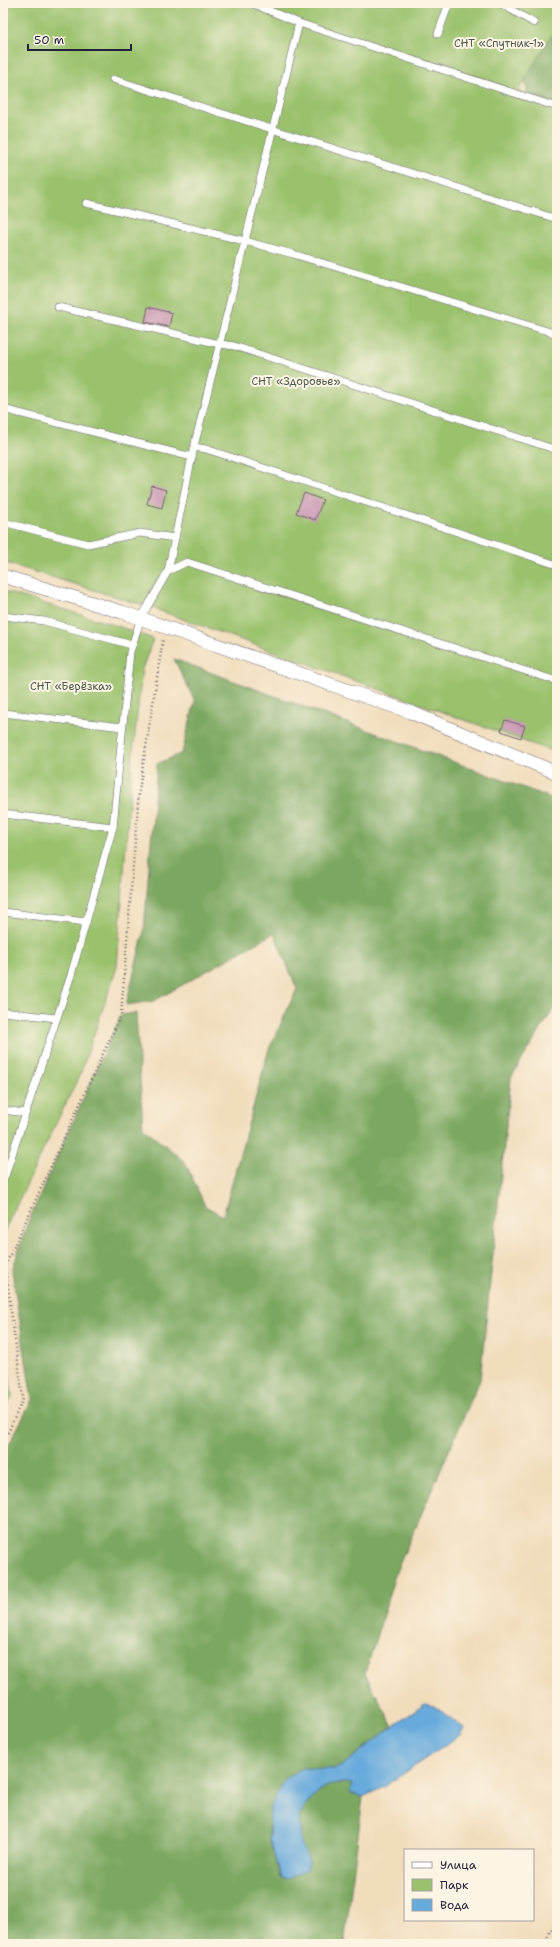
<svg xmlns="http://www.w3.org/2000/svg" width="560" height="1947" viewBox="0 0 560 1947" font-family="'Shantell Sans',sans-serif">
<rect width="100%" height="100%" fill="#fcf5e5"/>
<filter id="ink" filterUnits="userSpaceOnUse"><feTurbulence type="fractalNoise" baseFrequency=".025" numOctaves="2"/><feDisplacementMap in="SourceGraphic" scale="8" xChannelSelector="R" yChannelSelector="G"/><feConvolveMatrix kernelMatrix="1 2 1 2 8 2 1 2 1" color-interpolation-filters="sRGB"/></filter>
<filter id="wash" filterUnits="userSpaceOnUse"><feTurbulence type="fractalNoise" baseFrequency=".012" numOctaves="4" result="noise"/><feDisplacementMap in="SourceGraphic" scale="16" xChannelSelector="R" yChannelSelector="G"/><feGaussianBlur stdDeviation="0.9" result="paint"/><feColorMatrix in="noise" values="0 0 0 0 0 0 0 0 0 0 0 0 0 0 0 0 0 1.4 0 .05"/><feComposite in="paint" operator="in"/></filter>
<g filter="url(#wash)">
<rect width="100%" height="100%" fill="#f1ddbc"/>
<g fill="#9ac16c" stroke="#5e7254">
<path d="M 3,3 L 557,3 L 557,27 L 518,91 L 557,104 L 557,753 L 155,609 L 3,562 Z"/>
<path d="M 3,591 L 118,626 L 153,639 L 142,669 L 132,762 L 117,967 L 81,1072 L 5,1229 L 3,1236 Z"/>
<path d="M 3,1329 L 12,1396 L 3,1413 Z"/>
</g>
<g fill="#7ba760" stroke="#4e644e">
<path d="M 557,27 L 557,103 L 528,94 L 524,80 Z"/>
<path d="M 174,659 L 557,800 L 557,1003 L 511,1078 L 480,1380 L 396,1572 L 365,1674 L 393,1726 L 342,1766 L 334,1769 L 303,1768 L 270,1807 L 269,1838 L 280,1878 L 309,1862 L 301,1843 L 299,1815 C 314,1796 325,1778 352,1784 L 350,1793 L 363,1797 L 345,1938 L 346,1944 L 3,1944 L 3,1456 L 32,1400 L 12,1271 L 28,1222 L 121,1015 L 136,1013 L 143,1127 L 185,1162 L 205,1206 L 223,1216 L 269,1049 L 297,989 L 274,933 L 154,1001 L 126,1005 L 144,931 L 157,764 L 182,753 L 195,701 Z"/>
</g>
<path fill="#67aadc" stroke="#44668c" d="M 425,1704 L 434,1706 L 464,1728 L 460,1735 L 384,1787 L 363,1797 L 350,1793 L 352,1784 C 325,1778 313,1796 299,1815 L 301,1843 L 309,1862 L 307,1869 L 288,1879 L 281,1878 L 269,1838 L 270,1807 L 286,1777 L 303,1768 L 334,1769 L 342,1766 L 393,1726 Z"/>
<g id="blocks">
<g fill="#c997b3">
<path d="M 148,307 L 172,313 L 169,327 L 145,322 Z"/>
<path d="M 152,486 L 166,490 L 162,508 L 147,504 Z"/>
<path d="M 304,493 L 323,500 L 315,520 L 296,513 Z"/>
<path d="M 505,720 L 525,726 L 521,738 L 501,731 Z"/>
</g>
</g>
</g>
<g filter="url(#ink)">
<use href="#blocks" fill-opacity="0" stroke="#6a6368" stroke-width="1"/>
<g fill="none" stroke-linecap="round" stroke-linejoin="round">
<defs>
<g id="lane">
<path d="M 251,3 L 299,23 L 557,107"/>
<path d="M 500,3 L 534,23"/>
<path d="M 438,34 L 449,3"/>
<path d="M 113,79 L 557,219"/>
<path d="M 86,203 L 245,241 L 293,254 L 557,334"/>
<path d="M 58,307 L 220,344 L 234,346 L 557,450"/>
<path d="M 3,409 L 192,457"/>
<path d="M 194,447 L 206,449 L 557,565"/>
<path d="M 3,522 L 88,544 L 140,533 L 175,538"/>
<path d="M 168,571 L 187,562 L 557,681"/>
<path d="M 3,616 L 44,621 L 132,645"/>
<path d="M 3,713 L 122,727"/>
<path d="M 3,814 L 113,827"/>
<path d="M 3,912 L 86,922"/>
<path d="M 3,1012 L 56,1018"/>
<path d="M 3,1110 L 25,1113"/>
<path d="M 3,1182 L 71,975 L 113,827 L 130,652 L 141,618 L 168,571 L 194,447 L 299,23"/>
</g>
<path id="street" d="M 3,576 L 122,612 L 410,712 L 557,773"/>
</defs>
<use href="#lane" stroke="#6a6368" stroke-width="8"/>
<use href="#street" stroke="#6a6368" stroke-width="14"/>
<g stroke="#6a6368" stroke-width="2.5" stroke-dasharray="1 3" stroke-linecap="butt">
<path d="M 3,1444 L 23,1399 L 5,1266 L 121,1015 L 139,791 L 163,639"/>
<path d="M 544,1944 L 557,1918"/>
</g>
<use href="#lane" stroke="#fff" stroke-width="7"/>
<use href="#street" stroke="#fff" stroke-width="13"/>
</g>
</g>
<g text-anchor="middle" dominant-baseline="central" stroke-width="4" stroke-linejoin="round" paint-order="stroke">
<g font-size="11" fill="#4c5a4c" stroke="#fcf5e5">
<text x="499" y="43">СНТ «Спутник-1»</text>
<text x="296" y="381">СНТ «Здоровье»</text>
<text x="71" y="686">СНТ «Берёзка»</text>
</g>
</g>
<rect width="560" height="1947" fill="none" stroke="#fcf5e5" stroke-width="16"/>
<rect x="404" y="1849" width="130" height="72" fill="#fcf5e5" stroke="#a5a1a1"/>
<rect x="412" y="1862" width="20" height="6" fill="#ffffff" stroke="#a5a1a1"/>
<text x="440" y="1869" font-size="12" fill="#22223b">Улица</text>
<rect x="412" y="1879" width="20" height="12" fill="#9ac16c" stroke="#a5a1a1"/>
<text x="440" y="1889" font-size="12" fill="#22223b">Парк</text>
<rect x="412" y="1899" width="20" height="12" fill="#67aadc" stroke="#a5a1a1"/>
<text x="440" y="1909" font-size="12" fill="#22223b">Вода</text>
<path d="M28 44v6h103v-6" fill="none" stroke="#22223b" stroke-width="2"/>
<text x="34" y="44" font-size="12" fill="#22223b" stroke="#fcf5e5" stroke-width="3" paint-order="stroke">50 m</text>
</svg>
